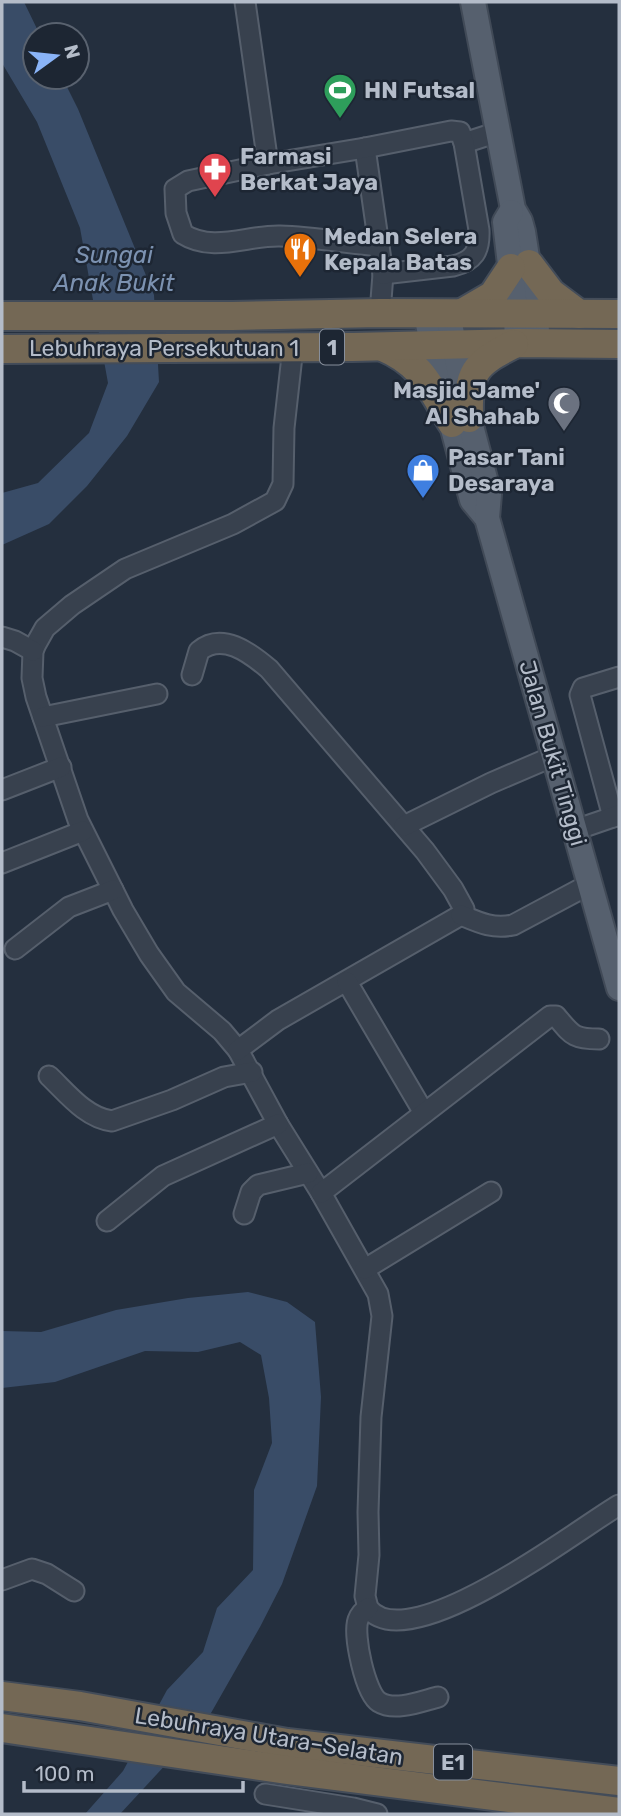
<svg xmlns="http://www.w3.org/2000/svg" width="621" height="1816" viewBox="0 0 621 1816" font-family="Rubik,sans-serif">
<rect width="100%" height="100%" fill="#242f3e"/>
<g fill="#394c67">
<path d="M 2,2 L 24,2 L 40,35 L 35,35 L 35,77 L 62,77 L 78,109 L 154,295 L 159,382 L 127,436 L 87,486 L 49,524 L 2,545 L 2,493 L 38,483 L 89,433 L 108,383 L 80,228 L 37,122 L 2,63 Z"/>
<path d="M 248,1292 L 287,1302 L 315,1322 L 321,1397 L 317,1486 L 282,1584 L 260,1627 L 207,1720 L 120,1814 L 85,1814 L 123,1771 L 167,1690 L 203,1652 L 217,1608 L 253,1570 L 254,1490 L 272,1443 L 269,1398 L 261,1355 L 240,1342 L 198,1352 L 145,1351 L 55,1382 L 2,1388 L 2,1331 L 41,1332 L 116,1310 L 188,1298 Z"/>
</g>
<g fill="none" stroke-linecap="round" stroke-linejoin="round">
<defs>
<g id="minor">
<path d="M 245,2 L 268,164"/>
<path d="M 464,143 L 498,132"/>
<path d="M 365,148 L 383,274 L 380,313"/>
<path d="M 379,246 C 346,243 313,237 280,236 C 248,235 213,253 183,234 L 176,213 L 175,189 L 188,181 L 268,164 L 365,148 L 451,131 L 460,132 L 464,143 L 479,230 C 480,251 474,261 453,266 L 383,274"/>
<path d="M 293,347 L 284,428 L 283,484 L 275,501 L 233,524 L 125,569 L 72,605 L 45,628 L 36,644 L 33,651 L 32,678 L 36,697 L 78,820 L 123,910 L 149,954 L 176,992 L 222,1031 L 238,1050 L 278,1124 L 321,1193 L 378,1294 L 382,1316 L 371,1417 L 368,1512 L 369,1555 L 365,1596 L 368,1608 C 408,1660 578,1529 619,1505"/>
<path d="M 2,637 L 15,641 L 33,651"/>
<path d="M 192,675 L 199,651 C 222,632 249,652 269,669 L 425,851 L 453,889 L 464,909 L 461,915 L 278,1020 L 238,1050"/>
<path d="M 43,717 L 157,694"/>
<path d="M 2,790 L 61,767"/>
<path d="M 613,817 L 580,695 L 583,688 L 619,677"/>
<path d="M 404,826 L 491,783 L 554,756"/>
<path d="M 575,830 L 619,815"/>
<path d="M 2,863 L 83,831"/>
<path d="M 461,915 C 480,923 493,929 513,925 L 590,884"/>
<path d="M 15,949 L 69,907 L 113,890"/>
<path d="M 347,982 L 424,1113"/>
<path d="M 49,1076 C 67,1093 86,1118 112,1121 L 172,1100 L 224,1077 L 252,1072"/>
<path d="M 321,1193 L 550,1016 L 556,1016 C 572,1035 573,1039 599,1039"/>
<path d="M 244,1214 L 251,1192 L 258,1185 L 308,1173"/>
<path d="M 107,1221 L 163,1176 L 278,1124"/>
<path d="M 365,1269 L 491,1192"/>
<path d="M 2,1580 L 32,1569 L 47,1574 L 74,1591"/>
<path d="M 368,1608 C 363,1611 360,1614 358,1620 C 353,1635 365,1693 379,1702 C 395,1712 422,1701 438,1697"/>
<path d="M 265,1794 L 353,1808 L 377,1814"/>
</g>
<g id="major">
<path d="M 473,2 L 513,209 L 520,221 L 523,232 L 536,314 L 537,332"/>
<path d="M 511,212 L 505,222 L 516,315 L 517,343"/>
<path d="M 426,314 L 437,369 L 472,500 L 487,518"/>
<path d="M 448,314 L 469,418 L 489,494 L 487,518 L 619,988"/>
</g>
<g id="highway">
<path d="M 529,264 L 551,293 L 579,314"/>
<path d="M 462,313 L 493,295 L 511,268"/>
<path d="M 2,316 L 232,316 L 380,313 L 619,314"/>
<path d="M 383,347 C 423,364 430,388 452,423"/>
<path d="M 2,349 L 353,347 L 517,343 L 619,344"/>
<path d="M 469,418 C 468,372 473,365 514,344"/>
<path d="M 2,1696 L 80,1706 L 287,1743 L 619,1781"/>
<path d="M 2,1728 L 287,1770 L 619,1812"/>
</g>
</defs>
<use href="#minor" stroke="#565f6c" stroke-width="23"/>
<use href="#major" stroke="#414a57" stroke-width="28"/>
<use href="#highway" stroke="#434c59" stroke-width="32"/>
<use href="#minor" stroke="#38414e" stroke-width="19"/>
<use href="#major" stroke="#56606e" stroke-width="24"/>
<use href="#highway" stroke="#746855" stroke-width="28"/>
</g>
<defs>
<symbol id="stadium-pin" viewBox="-11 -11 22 30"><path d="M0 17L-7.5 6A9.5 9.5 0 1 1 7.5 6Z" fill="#2e9e5b" stroke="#1d2633"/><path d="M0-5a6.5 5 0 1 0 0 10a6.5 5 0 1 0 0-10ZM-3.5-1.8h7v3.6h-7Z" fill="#fff"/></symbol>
<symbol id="pharmacy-pin" viewBox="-11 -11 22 30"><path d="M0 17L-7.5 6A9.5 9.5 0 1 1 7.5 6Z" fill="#e0444e" stroke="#1d2633"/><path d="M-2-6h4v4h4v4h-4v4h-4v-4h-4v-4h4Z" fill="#fff"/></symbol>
<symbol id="restaurant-pin" viewBox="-11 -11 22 30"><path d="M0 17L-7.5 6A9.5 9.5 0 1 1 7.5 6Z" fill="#e8710a" stroke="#1d2633"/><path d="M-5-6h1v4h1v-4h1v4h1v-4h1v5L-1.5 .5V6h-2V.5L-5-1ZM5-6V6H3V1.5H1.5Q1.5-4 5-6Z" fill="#fff"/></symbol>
<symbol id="mosque-pin" viewBox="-11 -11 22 30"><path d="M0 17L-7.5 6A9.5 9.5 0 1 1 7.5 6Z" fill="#6b7280" stroke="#1d2633"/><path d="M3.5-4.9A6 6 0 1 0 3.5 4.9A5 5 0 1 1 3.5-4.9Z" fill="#fff"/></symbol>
<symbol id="shop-pin" viewBox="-11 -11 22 30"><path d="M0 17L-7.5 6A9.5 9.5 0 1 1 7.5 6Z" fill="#3f7fe0" stroke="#1d2633"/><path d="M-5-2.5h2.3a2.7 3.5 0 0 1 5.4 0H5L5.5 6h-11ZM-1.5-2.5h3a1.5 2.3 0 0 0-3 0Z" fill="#fff"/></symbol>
</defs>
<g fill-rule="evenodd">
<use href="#stadium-pin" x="321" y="71" width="38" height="52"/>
<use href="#pharmacy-pin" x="196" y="150" width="38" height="52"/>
<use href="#restaurant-pin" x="281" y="230" width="38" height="52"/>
<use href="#mosque-pin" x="545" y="384" width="38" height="52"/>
<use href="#shop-pin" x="404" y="451" width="38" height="52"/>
</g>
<g text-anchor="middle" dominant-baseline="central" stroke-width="5" stroke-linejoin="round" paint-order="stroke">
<g fill="#1d2633" stroke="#878f9c" stroke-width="2">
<rect x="320" y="329.5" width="24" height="35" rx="5"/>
<rect x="434" y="1744.5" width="38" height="35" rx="5"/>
</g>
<g font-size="21" font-weight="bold" fill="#b4bcc9">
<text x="332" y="347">1</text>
<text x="453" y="1762">E1</text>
</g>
<g font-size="23" font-weight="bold" fill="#b4bcc9" stroke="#1d2633" text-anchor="start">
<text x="364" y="90">HN Futsal</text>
<text x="240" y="156">Farmasi<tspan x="240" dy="26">Berkat Jaya</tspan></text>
<text x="324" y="236">Medan Selera<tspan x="324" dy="26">Kepala Batas</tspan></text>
<text x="540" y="390" text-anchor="end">Masjid Jame'<tspan x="540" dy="26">Al Shahab</tspan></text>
<text x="448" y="457">Pasar Tani<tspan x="448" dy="26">Desaraya</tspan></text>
</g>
<g font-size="23" fill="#b4bcc9" stroke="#1d2633">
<text x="164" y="348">Lebuhraya Persekutuan 1</text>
<text transform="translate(553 753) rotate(74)">Jalan Bukit Tinggi</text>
<text transform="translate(269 1736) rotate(9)">Lebuhraya Utara–Selatan</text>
</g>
<g font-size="24" font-style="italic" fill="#7c92b1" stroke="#1d2633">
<text x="114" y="255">Sungai<tspan x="114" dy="28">Anak Bukit</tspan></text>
</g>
</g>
<rect width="621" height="1816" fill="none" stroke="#b4bcc9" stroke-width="7"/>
<g transform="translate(56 56) rotate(75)"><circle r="33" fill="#1d2633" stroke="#59626f" stroke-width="2"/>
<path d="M0-5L12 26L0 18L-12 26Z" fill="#8ab4f8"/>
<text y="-10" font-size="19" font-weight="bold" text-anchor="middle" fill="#b4bcc9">N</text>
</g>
<path d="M24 1781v10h219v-10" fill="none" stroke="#b4bcc9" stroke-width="3.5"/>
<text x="35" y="1781" font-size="21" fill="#b4bcc9" stroke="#1d2633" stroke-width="5" paint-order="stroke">100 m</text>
</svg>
